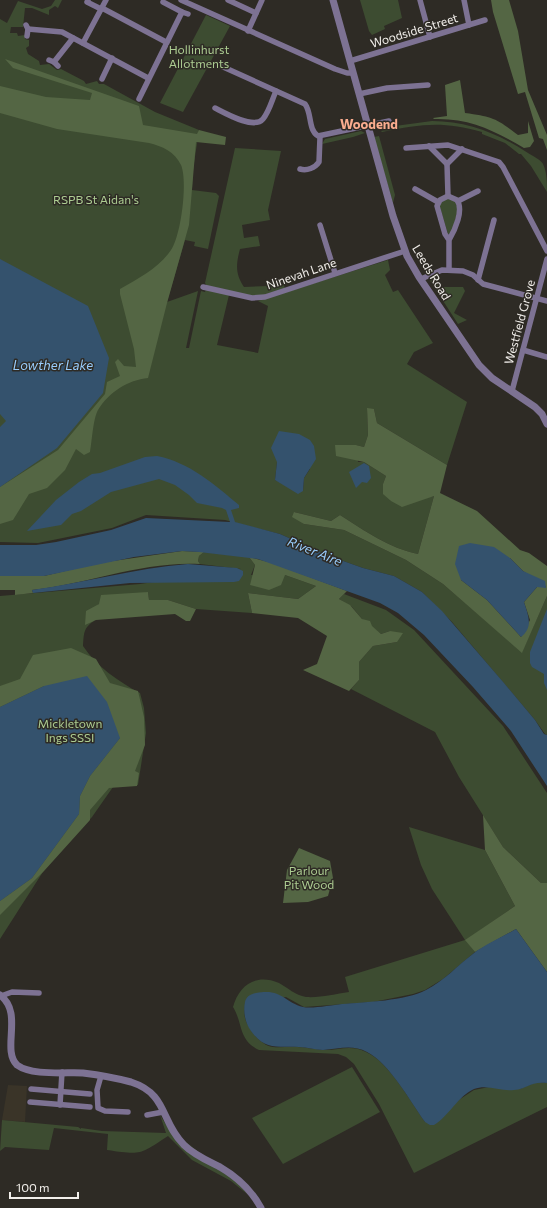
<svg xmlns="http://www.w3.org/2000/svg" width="547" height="1208" viewBox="0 0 547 1208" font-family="Commissioner,sans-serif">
<rect width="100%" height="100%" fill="#2e2b25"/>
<path fill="#3a3428" d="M 8,1085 L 27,1086 L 25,1122 L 2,1120 Z"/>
<g fill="#3d4c31" fill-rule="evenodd">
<path d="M 55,0 L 62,0 L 58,8 L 55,6 L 49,10 L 49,15 L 32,8 L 25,8 L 23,27 L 11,27 L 10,33 L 17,33 L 18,36 L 25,35 L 25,39 L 29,40 L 29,46 L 26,48 L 28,54 L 39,61 L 40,65 L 49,64 L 57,70 L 61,69 L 84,81 L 86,84 L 97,81 L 99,84 L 104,84 L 155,112 L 199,130 L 193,170 L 192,190 L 216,193 L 219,196 L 208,249 L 194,246 L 195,242 L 185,240 L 167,302 L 198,291 L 186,348 L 189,348 L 201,291 L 205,292 L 206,289 L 229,295 L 217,345 L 258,353 L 268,306 L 258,301 L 388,260 L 390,270 L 385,275 L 393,292 L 398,290 L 433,343 L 414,352 L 407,364 L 467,402 L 447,465 L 377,423 L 374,409 L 367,409 L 368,435 L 364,447 L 356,445 L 358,462 L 364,462 L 386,476 L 383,484 L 391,501 L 434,496 L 418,554 C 389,548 365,531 340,515 L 331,521 L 294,512 L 304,524 L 344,530 L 406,560 L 443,584 L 522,652 L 547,596 L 547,735 L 545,734 L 535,720 L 452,622 L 422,592 L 394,576 L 363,568 L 332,557 L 280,534 L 225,520 L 146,515 L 112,528 L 38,543 L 0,542 L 0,19 L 7,23 L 18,1 L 42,9 L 51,6 ZM 277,462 L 310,469 L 304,478 L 303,491 L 275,480 Z"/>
<path d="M 360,0 L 398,0 L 402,18 L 384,26 L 385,29 L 372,35 L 369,31 Z"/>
<path d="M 206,15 L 230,26 L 183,112 L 160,103 Z"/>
<path d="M 432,121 C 468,121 499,134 528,153 C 533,156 541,160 543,164 C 547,172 547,183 547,192 L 531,166 L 521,154 L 519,154 L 505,143 L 482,134 L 482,132 C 443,121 421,124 382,132 L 381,131 L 395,126 Z"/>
<path d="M 361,131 L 365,133 L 353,137 L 322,144 L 325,139 Z"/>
<path d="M 379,136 L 395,195 L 393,203 L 374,137 Z"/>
<path d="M 235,148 L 281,151 L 268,210 L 270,220 L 242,225 L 244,238 L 258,236 L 260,246 L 240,249 C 236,264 235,274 244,287 L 269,286 L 283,282 L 285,289 L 257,297 L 207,286 L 205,283 Z"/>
<path d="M 446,198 L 455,201 L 458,209 L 452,233 L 448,234 L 439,204 Z"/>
<path d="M 436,275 L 439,287 L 463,287 L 465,291 L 454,313 L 467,320 L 458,324 L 429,279 Z"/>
<path d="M 204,552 L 249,557 L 255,565 L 251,575 L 285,575 L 316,586 L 298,599 L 248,593 L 252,613 L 196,609 L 168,600 L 149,600 L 148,592 L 99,604 L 93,610 L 94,621 C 83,628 84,634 83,646 C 96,666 119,682 140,693 L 144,708 L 146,733 L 138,785 L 113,787 L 92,817 L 48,864 L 0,939 L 0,596 L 140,584 L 241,569 L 200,564 L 198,561 L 199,556 Z"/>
<path d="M 344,594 L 386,610 L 414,630 L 503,726 L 547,793 L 547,883 L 541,883 L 503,847 L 459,777 L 435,732 L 351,689 L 359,680 L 359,662 L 373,646 L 397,642 L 390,631 L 381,634 L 362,619 L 352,607 L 339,599 Z"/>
<path d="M 409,827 L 485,850 L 515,906 L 466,940 L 475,952 L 443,979 L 425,990 L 413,994 L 373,1002 L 304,1007 L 286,997 L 245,1003 C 245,1007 244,1013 245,1018 C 248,1029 261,1046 273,1047 C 281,1048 289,1046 297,1047 C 305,1047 313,1049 322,1050 C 339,1051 349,1044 366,1052 C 389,1062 410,1101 425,1122 L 474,1090 L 489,1087 L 520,1089 L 536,1082 L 547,1083 L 547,1107 L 414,1173 L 379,1104 L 354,1064 L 346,1057 L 338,1054 L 259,1050 C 238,1040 243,1023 233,1007 C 239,985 256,973 279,983 C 288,988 295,995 306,997 C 320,998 335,994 349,992 L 345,977 L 465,940 L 432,889 L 421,865 Z"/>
<path d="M 352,1067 L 380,1112 L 283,1164 L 252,1118 Z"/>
<path d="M 160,1115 L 168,1128 L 237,1182 L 247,1194 L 231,1181 L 192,1160 L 168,1136 C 139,1155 142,1155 107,1150 L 108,1134 L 54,1128 L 49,1150 L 5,1147 L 0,1151 L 2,1120 L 78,1127 L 81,1129 L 81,1128 L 102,1131 L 166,1133 Z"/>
</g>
<g fill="#546644" fill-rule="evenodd">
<path d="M 491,0 L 509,0 L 518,31 L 528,90 L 547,135 L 547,150 L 543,139 L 539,138 L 525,92 L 518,94 L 493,12 Z"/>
<path d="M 5,59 L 139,106 L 143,125 L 197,134 L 199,130 L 226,137 L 225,145 L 196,142 L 189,225 L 167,303 L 148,378 C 128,380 109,392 98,410 C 93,419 92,441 90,452 L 84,455 L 76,449 L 65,470 L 47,488 L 29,494 L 13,520 L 0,524 L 0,487 L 58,450 L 105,394 L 107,382 L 120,376 L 115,362 L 118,359 L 124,366 L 136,367 L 134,349 L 120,294 L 120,289 C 139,278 159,268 171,250 C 181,236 188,181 181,165 C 175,152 162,146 149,143 L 57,129 L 0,113 L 0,86 L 46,97 L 90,100 L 92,93 L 13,68 Z"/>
<path d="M 460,80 L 465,113 C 493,117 496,118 518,135 L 528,133 L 528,121 L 534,141 L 530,147 L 524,148 C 493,130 470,118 434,119 L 433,118 L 447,116 L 445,85 Z"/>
<path d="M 367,408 L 374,409 L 377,423 L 447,465 L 440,493 L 477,511 L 520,550 L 529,553 L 547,566 L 547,596 L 522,653 L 443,584 L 406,560 L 344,530 L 304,524 L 292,517 L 294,512 L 331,521 L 340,515 C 365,531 389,548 418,554 L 434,496 L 402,507 L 391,501 L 383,494 L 383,484 L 386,476 L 364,462 L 336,456 L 335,445 L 356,445 L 364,447 L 368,435 ZM 510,558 L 523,571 L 546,587 L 537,587 L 524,602 L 530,620 L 521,637 L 487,600 L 461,580 Z"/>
<path d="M 182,551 L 204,552 L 199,556 L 198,561 L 200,564 C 143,561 88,584 32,590 L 33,593 L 15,595 L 15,590 L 0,590 L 0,576 L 44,576 L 99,563 Z"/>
<path d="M 249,557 L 272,563 L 347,591 L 339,599 L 350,605 L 362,619 L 370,621 L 372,626 L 381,634 L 390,631 L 403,633 L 397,642 L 373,646 L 359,662 L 359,680 L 349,691 L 303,670 L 317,664 L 327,636 L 298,618 L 252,613 L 248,593 L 298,599 L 316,586 L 285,575 L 281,585 L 269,590 L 250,585 L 255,565 Z"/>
<path d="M 148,592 L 149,600 L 168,600 L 196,609 L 190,621 L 186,621 L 175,614 L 96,620 L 85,625 L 86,611 L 99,604 L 101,595 Z"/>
<path d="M 71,648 L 96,659 L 110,683 L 138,691 L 144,717 L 145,745 L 135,771 L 139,773 L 137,786 L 109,788 L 90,810 L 90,820 L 44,871 L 0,915 L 0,901 L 32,878 L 79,814 L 80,796 L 90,776 L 120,738 L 44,686 L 0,707 L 0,686 L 20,679 L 33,655 Z"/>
<path d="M 483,815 L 503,847 L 541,883 L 547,883 L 547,972 L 516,929 L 475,952 L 465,940 L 515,906 L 485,850 Z"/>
<path d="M 299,848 L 330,861 L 333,878 L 328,896 L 308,902 L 283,903 L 287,870 Z"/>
</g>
<g fill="#34526d">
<path d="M 0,259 L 88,306 L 109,358 L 103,393 L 57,448 L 0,487 L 0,427 L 6,421 L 0,414 Z"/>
<path d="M 279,431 L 299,434 L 310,440 L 314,446 L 316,459 L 304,478 L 303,491 L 298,494 L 275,480 L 277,462 L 271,448 Z"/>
<path d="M 157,456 C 189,462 215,485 239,505 L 239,508 L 231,510 L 235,522 L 280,534 L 332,557 L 363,568 L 394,576 L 422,592 L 442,611 L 504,683 L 535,720 L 544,734 L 547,735 L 547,786 L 511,731 L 473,687 L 424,635 L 398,613 L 380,603 L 258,559 L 199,552 L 182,551 L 134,557 L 44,576 L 0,576 L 0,545 L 36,545 L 56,542 L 111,530 L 146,518 L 230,522 L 226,510 L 222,508 L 197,503 L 189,495 L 175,485 L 159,479 L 111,492 L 81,511 L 72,514 L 61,525 L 27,531 L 56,500 L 79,482 L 92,474 L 100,473 L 145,457 Z"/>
<path d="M 364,463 L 369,466 L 371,478 L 367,483 L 362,482 L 356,488 L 349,472 Z"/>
<path d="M 470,543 L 494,547 L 510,558 L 523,571 L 545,581 L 546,588 L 537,587 L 524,602 C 528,615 534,627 521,637 L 487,600 L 461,580 L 455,564 L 459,546 Z"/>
<path d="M 188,564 L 237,568 L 243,571 L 243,575 L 239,581 L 234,582 L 130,583 L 33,593 L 32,590 C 84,583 135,568 188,564 Z"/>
<path d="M 547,609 L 547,690 L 544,683 L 544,674 L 532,667 L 530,663 L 530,652 Z"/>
<path d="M 87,676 L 107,702 L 120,738 L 90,776 L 80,796 L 79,814 L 32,878 L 0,901 L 0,707 L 44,686 Z"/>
<path d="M 516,929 L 547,972 L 547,1083 C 530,1081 528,1089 514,1090 C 501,1092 488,1084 474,1089 C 458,1096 449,1116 434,1125 L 430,1125 L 425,1122 C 410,1101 390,1064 367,1052 C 352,1044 339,1049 323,1050 C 315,1050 307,1047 299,1047 C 275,1046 264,1051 249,1028 C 245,1021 243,1011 245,1002 C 246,997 250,994 256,993 C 282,988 284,1002 303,1007 C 312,1009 332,1005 342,1004 C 366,1002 405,1001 426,990 C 444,981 458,965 474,953 C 486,944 502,937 516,929 Z"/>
</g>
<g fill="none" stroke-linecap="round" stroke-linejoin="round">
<g stroke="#7d7293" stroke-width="5.5">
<path d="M 88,0 L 87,2 L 101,9"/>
<path d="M 181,0 L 335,69 L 347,73 L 353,73"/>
<path d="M 228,0 L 256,13"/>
<path d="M 420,0 L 430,37"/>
<path d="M 464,0 L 469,25"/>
<path d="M 163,2 L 182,12"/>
<path d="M 102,8 L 166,42"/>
<path d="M 26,25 L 28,29 L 27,36"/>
<path d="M 28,29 L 62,32 L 148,78"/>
<path d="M 248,31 L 262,0"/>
<path d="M 83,43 L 106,0"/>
<path d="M 49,60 L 54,62 L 58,66"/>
<path d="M 350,61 L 485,20"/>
<path d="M 54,62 L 73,38"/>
<path d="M 221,66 L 305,104 C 312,113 308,130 318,136 L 389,121"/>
<path d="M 102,79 L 112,58"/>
<path d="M 359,94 L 387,88 L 428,85"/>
<path d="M 139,99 L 182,12 L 188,14"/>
<path d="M 215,108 C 225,113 254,130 263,119 C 269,112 272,100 276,91"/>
<path d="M 429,146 L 447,164"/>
<path d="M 406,148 L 448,145 L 499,162 L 503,167 L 547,251"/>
<path d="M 300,169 C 307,171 315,168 319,162 L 320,137"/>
<path d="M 415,189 L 438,202"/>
<path d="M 448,196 L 447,164 L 462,149"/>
<path d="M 458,201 L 478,191"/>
<path d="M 320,225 L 335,273"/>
<path d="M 449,240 C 455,230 464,210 457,200 L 448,196 L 440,200 L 437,206 L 445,234 L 449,240 L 449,270"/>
<path d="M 421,279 L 442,270 L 463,271 L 473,275 L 483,284 L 547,301"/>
<path d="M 478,280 L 494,220"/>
<path d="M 203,287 L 252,298 L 265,297 L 405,251"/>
<path d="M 523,350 L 547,357"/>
<path d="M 512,391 L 547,259"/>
<path d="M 1,996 L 12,992 L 39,993"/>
<path d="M 101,1076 L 97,1090 L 98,1108 L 105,1111 L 128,1112"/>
<path d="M 31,1089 L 90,1094"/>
<path d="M 30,1102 L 90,1107"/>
<path d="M 60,1105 L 62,1072"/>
<path d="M 147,1115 L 163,1112"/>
</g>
<g stroke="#7d7293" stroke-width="7">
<path d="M 333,0 L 393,216 L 407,256 L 419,277 L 479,365 L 492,378 L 535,407 L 542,414 L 547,424"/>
<path d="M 0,995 C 24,1013 1,1049 17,1065 C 32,1076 65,1072 83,1073 C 99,1075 116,1078 131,1082 C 168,1094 160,1121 184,1145 C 194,1155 208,1161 220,1167 C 237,1177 252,1191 261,1208"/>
</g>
</g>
<g text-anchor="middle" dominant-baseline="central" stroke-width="3" stroke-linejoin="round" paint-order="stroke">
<g font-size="12" fill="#f2efeb" stroke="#2e2b25">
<text transform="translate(414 30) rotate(-17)">Woodside Street</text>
<text transform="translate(432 272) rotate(59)">Leeds Road</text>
<text transform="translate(301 273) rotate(-19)">Ninevah Lane</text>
<text transform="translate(519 322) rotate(-75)">Westfield Grove</text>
</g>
<g font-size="12" fill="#adcd92" stroke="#2e2b25">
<text x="199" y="49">Hollinhurst<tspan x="199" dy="14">Allotments</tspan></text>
<text x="96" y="199">RSPB St Aidan's</text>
<text x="70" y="723">Mickletown<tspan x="70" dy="14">Ings SSSI</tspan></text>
<text x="309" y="870">Parlour<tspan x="309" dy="14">Pit Wood</tspan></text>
</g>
<g font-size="13" font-weight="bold" fill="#faac8f" stroke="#2e2b25">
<text x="369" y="124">Woodend</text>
</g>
<g font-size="13" font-style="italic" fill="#98ccfc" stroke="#2e2b25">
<text x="53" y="365">Lowther Lake</text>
<text transform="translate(315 551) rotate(22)">River Aire</text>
</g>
</g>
<path d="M10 1192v6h68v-6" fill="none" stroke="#f2efeb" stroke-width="2"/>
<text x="16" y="1192" font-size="12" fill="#f2efeb" stroke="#2e2b25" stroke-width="3" paint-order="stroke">100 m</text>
</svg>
